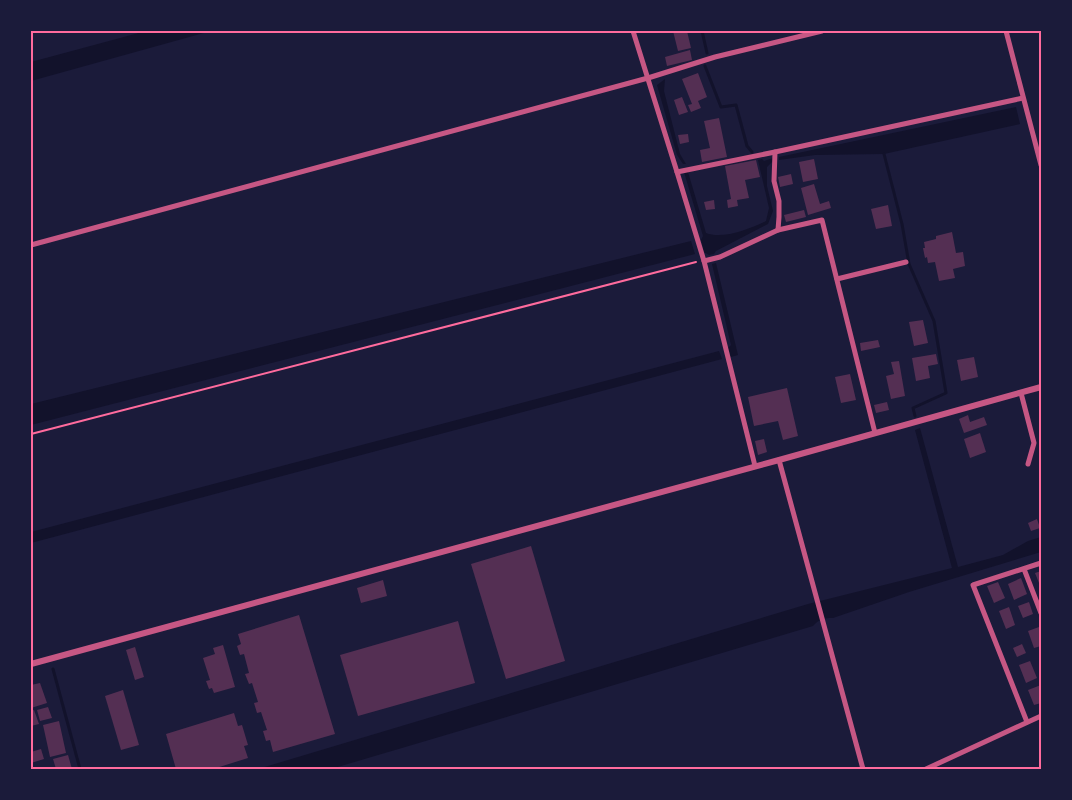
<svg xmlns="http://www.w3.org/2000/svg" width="1072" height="800" viewBox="0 0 1072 800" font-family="Arial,sans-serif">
<rect width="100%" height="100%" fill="#1b1b3a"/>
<g fill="#12122b">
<path d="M 146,31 L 211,31 L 31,81 L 31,62 Z"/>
<path d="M 665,79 L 664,91 L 680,154 L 686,164 L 683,164 L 677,155 L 657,85 Z"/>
<path d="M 1016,107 L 1020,124 L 884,154 L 815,155 L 779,160 L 779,157 Z"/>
<path d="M 773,158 L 773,161 L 767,167 L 767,186 L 773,211 L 768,224 L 716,251 L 714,254 L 709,255 L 704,252 L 701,240 L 703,236 L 684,172 L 688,172 L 706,233 C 723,240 751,228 766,221 L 769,208 L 758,160 L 762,159 L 764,161 Z"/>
<path d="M 691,241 L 695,254 L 31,425 L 31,404 Z"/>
<path d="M 716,263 L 738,355 L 731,357 L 728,348 L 731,345 L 712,264 Z"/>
<path d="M 719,351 L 722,359 L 31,543 L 31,532 Z"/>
<path d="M 920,428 L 958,567 L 1003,555 L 1028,541 L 1041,537 L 1041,552 L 909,592 L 833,618 C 824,618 819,619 813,626 L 331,769 L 258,769 L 808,604 L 952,568 L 915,430 Z"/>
</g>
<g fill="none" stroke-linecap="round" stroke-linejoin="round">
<g stroke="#12122b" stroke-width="3">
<path d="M 702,31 L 707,53"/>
<path d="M 705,66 L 721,107 L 736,105 L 747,146 L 752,152"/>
<path d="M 884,154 L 902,224 L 909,264 L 934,321 L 946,393 L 913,408 L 915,416"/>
<path d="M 53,669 L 80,769"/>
</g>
</g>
<g fill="#542f53">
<path d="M 673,31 L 687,31 L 691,48 L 678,51 Z"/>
<path d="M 690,50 L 692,60 L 667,66 L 665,57 Z"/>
<path d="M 698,73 L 707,97 L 698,101 L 701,108 L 691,112 L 688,105 L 692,104 L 682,79 Z"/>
<path d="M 682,97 L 688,112 L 679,115 L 674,100 Z"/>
<path d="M 719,118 L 727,157 L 702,162 L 700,150 L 710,148 L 704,121 Z"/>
<path d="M 688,134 L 689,142 L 680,144 L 678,135 Z"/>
<path d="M 814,159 L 818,179 L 803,182 L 799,162 Z"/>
<path d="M 756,160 L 760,177 L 745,180 L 749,198 L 737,200 L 738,206 L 728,208 L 727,200 L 731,199 L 725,166 Z"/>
<path d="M 791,174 L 793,184 L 780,187 L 778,177 Z"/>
<path d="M 814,184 L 820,204 L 829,201 L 831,208 L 808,215 L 801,188 Z"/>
<path d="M 714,200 L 715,209 L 706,210 L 704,202 Z"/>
<path d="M 888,205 L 892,226 L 876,229 L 871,209 Z"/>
<path d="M 804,210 L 806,217 L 786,222 L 784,215 Z"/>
<path d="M 952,232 L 956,253 L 963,252 L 965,266 L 953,269 L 955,278 L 939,281 L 935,262 L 928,263 L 927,257 L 925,258 L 923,248 L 925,248 L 924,242 L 936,239 L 936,236 Z"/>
<path d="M 923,320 L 928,343 L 914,346 L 909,322 Z"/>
<path d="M 878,340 L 880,347 L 861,351 L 860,343 Z"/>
<path d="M 936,354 L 938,364 L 928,366 L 930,378 L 916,381 L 912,358 Z"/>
<path d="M 974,357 L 978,377 L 961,381 L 957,360 Z"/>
<path d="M 899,361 L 905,396 L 891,399 L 886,376 L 894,374 L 891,362 Z"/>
<path d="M 850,374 L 856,400 L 841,403 L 835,377 Z"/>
<path d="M 787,388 L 798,436 L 783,440 L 778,421 L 754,426 L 748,397 Z"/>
<path d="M 887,402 L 889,410 L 876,413 L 874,405 Z"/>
<path d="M 968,415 L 970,422 L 984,417 L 987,425 L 964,433 L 959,419 Z"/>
<path d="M 980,433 L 986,452 L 970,458 L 964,439 Z"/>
<path d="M 764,439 L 767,452 L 758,455 L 755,441 Z"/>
<path d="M 1037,519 L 1040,528 L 1031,531 L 1028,523 Z"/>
<path d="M 531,546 L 565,661 L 506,679 L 471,564 Z"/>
<path d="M 1041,571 L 1041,588 L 1035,573 Z"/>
<path d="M 1021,578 L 1027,594 L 1014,600 L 1008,584 Z"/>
<path d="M 383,580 L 387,596 L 361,603 L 357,588 Z"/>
<path d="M 998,582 L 1005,598 L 994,603 L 987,586 Z"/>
<path d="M 1029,602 L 1033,614 L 1023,618 L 1018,606 Z"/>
<path d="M 1009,607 L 1015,625 L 1006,629 L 999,611 Z"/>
<path d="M 299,615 L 335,734 L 273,752 L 270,740 L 266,741 L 263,731 L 267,730 L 261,712 L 257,713 L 254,703 L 258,702 L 252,683 L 249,684 L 245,674 L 249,673 L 244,654 L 240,655 L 237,646 L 241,644 L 238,634 Z"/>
<path d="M 458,621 L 475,683 L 358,716 L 340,655 Z"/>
<path d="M 1039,627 L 1041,633 L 1041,646 L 1034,648 L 1028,631 Z"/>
<path d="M 1022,644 L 1026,653 L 1017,657 L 1013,648 Z"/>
<path d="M 223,645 L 235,687 L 214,693 L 212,688 L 209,689 L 206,681 L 210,680 L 203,658 L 215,654 L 213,648 Z"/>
<path d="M 135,647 L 144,677 L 135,680 L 126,650 Z"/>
<path d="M 1030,661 L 1037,678 L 1026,683 L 1019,665 Z"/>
<path d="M 40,683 L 47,703 L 31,708 L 31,685 Z"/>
<path d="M 1041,685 L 1041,703 L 1034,705 L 1028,690 Z"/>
<path d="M 123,690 L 139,745 L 121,750 L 105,696 Z"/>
<path d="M 48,707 L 52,718 L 40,721 L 37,710 Z"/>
<path d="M 34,710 L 39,724 L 31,726 L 31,711 Z"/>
<path d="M 234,713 L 238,726 L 242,725 L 248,745 L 244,746 L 248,758 L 213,769 L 176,769 L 166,734 Z"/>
<path d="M 59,721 L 66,753 L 50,757 L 43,725 Z"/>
<path d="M 41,749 L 44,759 L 31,763 L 31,752 Z"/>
<path d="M 68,755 L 72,769 L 56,769 L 53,759 Z"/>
</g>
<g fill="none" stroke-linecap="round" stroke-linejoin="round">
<path stroke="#ff6b9d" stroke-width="2" d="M 31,434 L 696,262"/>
<g stroke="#c65784" stroke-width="5">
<path d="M 633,31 L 677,172 L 704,261 L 755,466"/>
<path d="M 1006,31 L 1041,165"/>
<path d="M 775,152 L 774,181 L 779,201 L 779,217 L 778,230"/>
<path d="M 677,172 L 775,152 L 1023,98"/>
<path d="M 31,245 L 648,78 L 715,57 L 822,31"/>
<path d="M 704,261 L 720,257 L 778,230 L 822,220 L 875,433"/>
<path d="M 837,279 L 906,262"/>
<path d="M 1021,393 L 1034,443 L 1028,464"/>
<path d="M 779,460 L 863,769"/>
<path d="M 1024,569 L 1041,613"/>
<path d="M 1027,722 L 973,585 L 1041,563"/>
<path d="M 926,769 L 1041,716"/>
</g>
<path stroke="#c65784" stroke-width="6" d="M 31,664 L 779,460 L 1041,387"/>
</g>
<rect width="1072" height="800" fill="none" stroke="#1b1b3a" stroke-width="65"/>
<rect x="32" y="32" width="1008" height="736" fill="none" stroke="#ff6b9d" stroke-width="2"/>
</svg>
